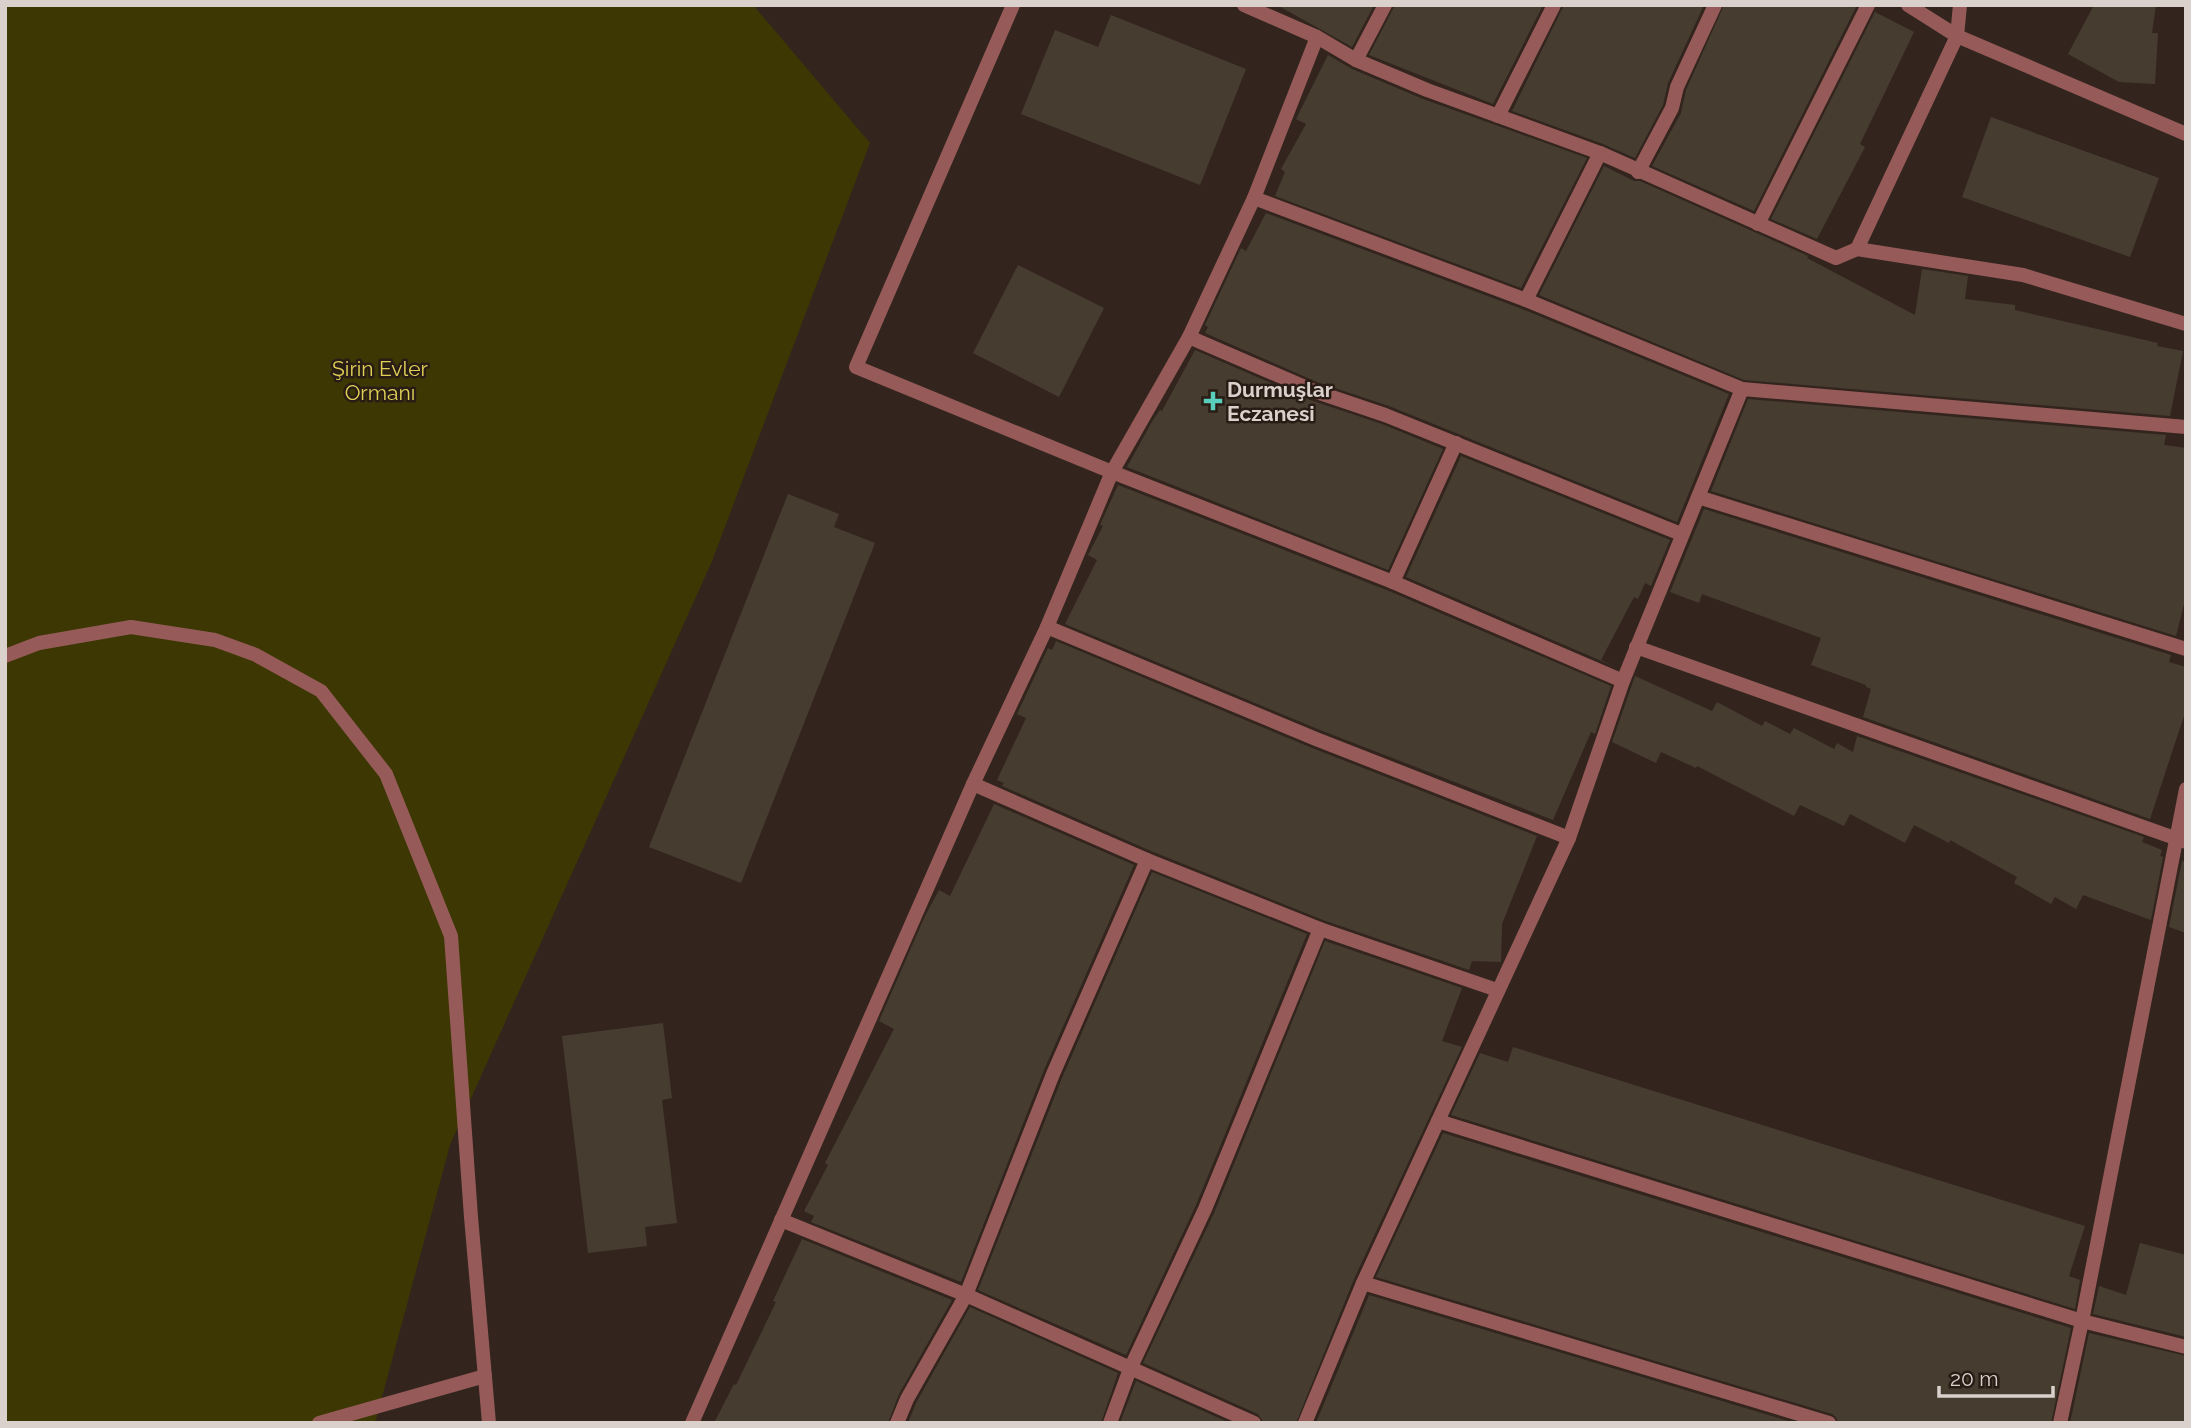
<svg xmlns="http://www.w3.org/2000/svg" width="2191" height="1428" viewBox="0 0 2191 1428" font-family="Raleway,sans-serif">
<rect width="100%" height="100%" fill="#33251e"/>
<path fill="#3d3704" d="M 5,5 L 753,5 L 870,143 L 712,561 L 450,1145 L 375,1423 L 5,1423 Z"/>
<g fill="#463d30">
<path d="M 1277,5 L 1374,5 L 1352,47 Z"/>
<path d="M 1395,5 L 1543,5 L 1493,104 L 1369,55 Z"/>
<path d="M 1564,5 L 1704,5 L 1668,83 L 1663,105 L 1635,158 L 1603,144 L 1512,111 Z"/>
<path d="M 1724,5 L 1857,5 L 1754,211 L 1652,166 L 1681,113 L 1686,90 Z"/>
<path d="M 2094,5 L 2156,5 L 2152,33 L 2158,33 L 2155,84 L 2119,82 L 2068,54 Z"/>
<path d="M 1875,12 L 1914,32 L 1860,144 L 1865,147 L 1817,239 L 1771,219 Z"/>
<path d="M 1111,15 L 1246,69 L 1200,185 L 1021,114 L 1055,30 L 1098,47 Z"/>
<path d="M 1328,55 L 1352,69 L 1423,99 L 1587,158 L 1521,288 L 1275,196 L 1285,172 L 1281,169 L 1306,124 L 1296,119 Z"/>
<path d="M 1991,117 L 2159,178 L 2130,257 L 1962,197 Z"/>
<path d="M 1604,166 L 1634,181 L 1640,181 L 1808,256 L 1807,258 L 1915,315 L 1922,269 L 1968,276 L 1965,299 L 2015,305 L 2015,310 L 2158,343 L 2157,346 L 2183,351 L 2170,416 L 1744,380 L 1539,295 Z"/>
<path d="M 1266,213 L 1522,309 L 1729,394 L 1677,522 L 1389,406 L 1317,382 L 1205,333 L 1208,327 L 1205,325 L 1241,248 L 1246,251 Z"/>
<path d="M 1018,265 L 1104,308 L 1059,397 L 973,353 Z"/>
<path d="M 1195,350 L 1310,400 L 1382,424 L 1443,449 L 1388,570 L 1127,467 L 1153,420 L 1160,410 L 1162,411 Z"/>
<path d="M 1748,399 L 2166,435 L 2164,445 L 2186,448 L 2186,596 L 2176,636 L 1711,491 Z"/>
<path d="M 1461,456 L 1670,540 L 1651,586 L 1645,583 L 1638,599 L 1634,597 L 1601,660 L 1618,668 L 1406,577 Z"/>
<path d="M 1118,485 L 1389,591 L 1611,686 L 1595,734 L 1591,732 L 1553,820 L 1320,730 L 1065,624 L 1097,560 L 1088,555 L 1103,526 L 1100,525 Z"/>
<path d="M 788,494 L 839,514 L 834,527 L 875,543 L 741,883 L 649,847 Z"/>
<path d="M 1704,509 L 2171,655 L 2169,662 L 2186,667 L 2186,710 L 2150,819 L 1863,717 L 1871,689 L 1866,687 L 1866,685 L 1811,665 L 1821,638 L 1702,594 L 1699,603 L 1670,592 Z"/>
<path d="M 1056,641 L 1312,748 L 1537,836 L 1502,924 L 1501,962 L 1472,961 L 1469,970 L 1323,920 L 1151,851 L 1002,786 L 1004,783 L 997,780 L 1026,718 L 1017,714 L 1048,648 L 1052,650 Z"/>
<path d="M 1635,676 L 1712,711 L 1717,702 L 1762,726 L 1765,721 L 1790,734 L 1794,728 L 1834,749 L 1837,743 L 1853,752 L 1857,736 L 2144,837 L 2142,842 L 2162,850 L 2160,856 L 2163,857 L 2151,920 L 2083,895 L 2076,909 L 2055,897 L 2051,904 L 2014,883 L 2017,877 L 1950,840 L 1949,843 L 1914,825 L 1905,843 L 1850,814 L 1844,826 L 1800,805 L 1794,816 L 1697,766 L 1696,768 L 1661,752 L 1656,763 L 1612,742 Z"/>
<path d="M 994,804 L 1134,865 L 1044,1070 L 961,1282 L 811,1222 L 814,1216 L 804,1211 L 828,1165 L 825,1163 L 894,1029 L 879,1021 L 925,916 L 939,890 L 950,896 Z"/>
<path d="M 2182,861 L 2186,862 L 2186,933 L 2169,927 Z"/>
<path d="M 1152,872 L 1307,934 L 1196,1205 L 1126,1355 L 978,1290 L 1062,1078 Z"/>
<path d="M 1325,941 L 1462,988 L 1442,1041 L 1462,1047 L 1354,1279 L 1296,1423 L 1264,1423 L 1258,1414 L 1143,1363 L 1214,1213 Z"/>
<path d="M 663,1023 L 672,1098 L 662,1100 L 677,1223 L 645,1227 L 647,1246 L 588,1253 L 562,1036 Z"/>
<path d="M 1513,1047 L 2085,1226 L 2069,1276 L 2080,1280 L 2075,1309 L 1451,1115 L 1480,1053 L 1508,1062 Z"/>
<path d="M 1443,1133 L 2071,1328 L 2051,1423 L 1838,1423 L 1836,1417 L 1832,1414 L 1376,1277 Z"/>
<path d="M 802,1239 L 952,1300 L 899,1394 L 888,1423 L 714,1423 L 734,1384 L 736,1385 L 776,1302 L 773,1301 Z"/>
<path d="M 2140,1243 L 2186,1255 L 2186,1337 L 2093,1314 L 2099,1286 L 2126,1295 Z"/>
<path d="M 1369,1295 L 1795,1423 L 1316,1423 Z"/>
<path d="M 970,1307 L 1118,1373 L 1101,1423 L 908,1423 L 916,1403 Z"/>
<path d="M 2089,1333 L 2186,1356 L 2186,1423 L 2070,1423 Z"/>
<path d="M 1136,1381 L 1230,1423 L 1120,1423 Z"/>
</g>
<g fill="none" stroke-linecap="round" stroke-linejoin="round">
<g stroke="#965b59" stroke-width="14">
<path d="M 1013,5 L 856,367 L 1112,472 L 1393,582 L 1623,681"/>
<path d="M 1244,5 L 1317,37 L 1356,60 L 1427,90 L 1600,153 L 1836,258 L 1857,249 L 2023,275 L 2186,324"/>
<path d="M 1908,5 L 1957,36 L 2186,134"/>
<path d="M 1356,60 L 1385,5"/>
<path d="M 1498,116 L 1554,5"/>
<path d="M 1638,172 L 1672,108 L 1677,87 L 1715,5"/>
<path d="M 1254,198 L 1526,300 L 1742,389 L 2186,427"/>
<path d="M 1758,224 L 1868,5"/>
<path d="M 1857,249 L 1957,36 L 1960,5"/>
<path d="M 1526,300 L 1600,153"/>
<path d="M 1189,337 L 1314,391 L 1385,415 L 1681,534"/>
<path d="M 1698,497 L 2186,649"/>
<path d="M 1393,582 L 1456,443"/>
<path d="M 1047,627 L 1316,739 L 1569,838"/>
<path d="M 1636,647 L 2186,842"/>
<path d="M 5,656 L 39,643 L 131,627 L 215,640 L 256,655 L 321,691 L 386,774 L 451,936 L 471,1217 L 489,1423"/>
<path d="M 973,784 L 1147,860 L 1320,929 L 1497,990"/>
<path d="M 1438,1121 L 2082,1321 L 2186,1347"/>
<path d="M 781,1220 L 966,1295 L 1254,1423"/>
<path d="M 1363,1283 L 1829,1423"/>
<path d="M 319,1423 L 485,1376"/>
<path d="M 692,1423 L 973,784 L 1047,627 L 1112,472 L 1189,337 L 1254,198 L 1317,37"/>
<path d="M 897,1423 L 907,1399 L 966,1295 L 1053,1074 L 1147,860"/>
<path d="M 1110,1423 L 1130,1369 L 1205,1209 L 1320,929"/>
<path d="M 1305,1423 L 1363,1283 L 1569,838 L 1623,681 L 1742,389"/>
<path d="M 2060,1423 L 2082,1321 L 2186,789"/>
</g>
</g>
<path fill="#5acebd" stroke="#291c15" stroke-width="2.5" d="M1209.5 390.5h7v7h7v7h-7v7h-7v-7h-7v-7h7z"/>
<g text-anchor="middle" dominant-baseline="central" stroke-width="5" stroke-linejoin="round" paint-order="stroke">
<g font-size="21" fill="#e0d156" stroke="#291c15">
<text x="380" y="368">Şirin Evler<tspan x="380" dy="24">Ormanı</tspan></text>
</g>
<g font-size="21" font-weight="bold" fill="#dad1cc" stroke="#291c15" text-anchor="start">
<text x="1227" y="389">Durmuşlar<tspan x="1227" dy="24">Eczanesi</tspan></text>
</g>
</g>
<rect width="2191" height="1428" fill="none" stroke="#dad1cc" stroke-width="14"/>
<path d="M1939 1386v10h114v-10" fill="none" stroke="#dad1cc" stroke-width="3.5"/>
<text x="1950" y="1386" font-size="21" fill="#dad1cc" stroke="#291c15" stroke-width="5" paint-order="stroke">20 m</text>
</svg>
